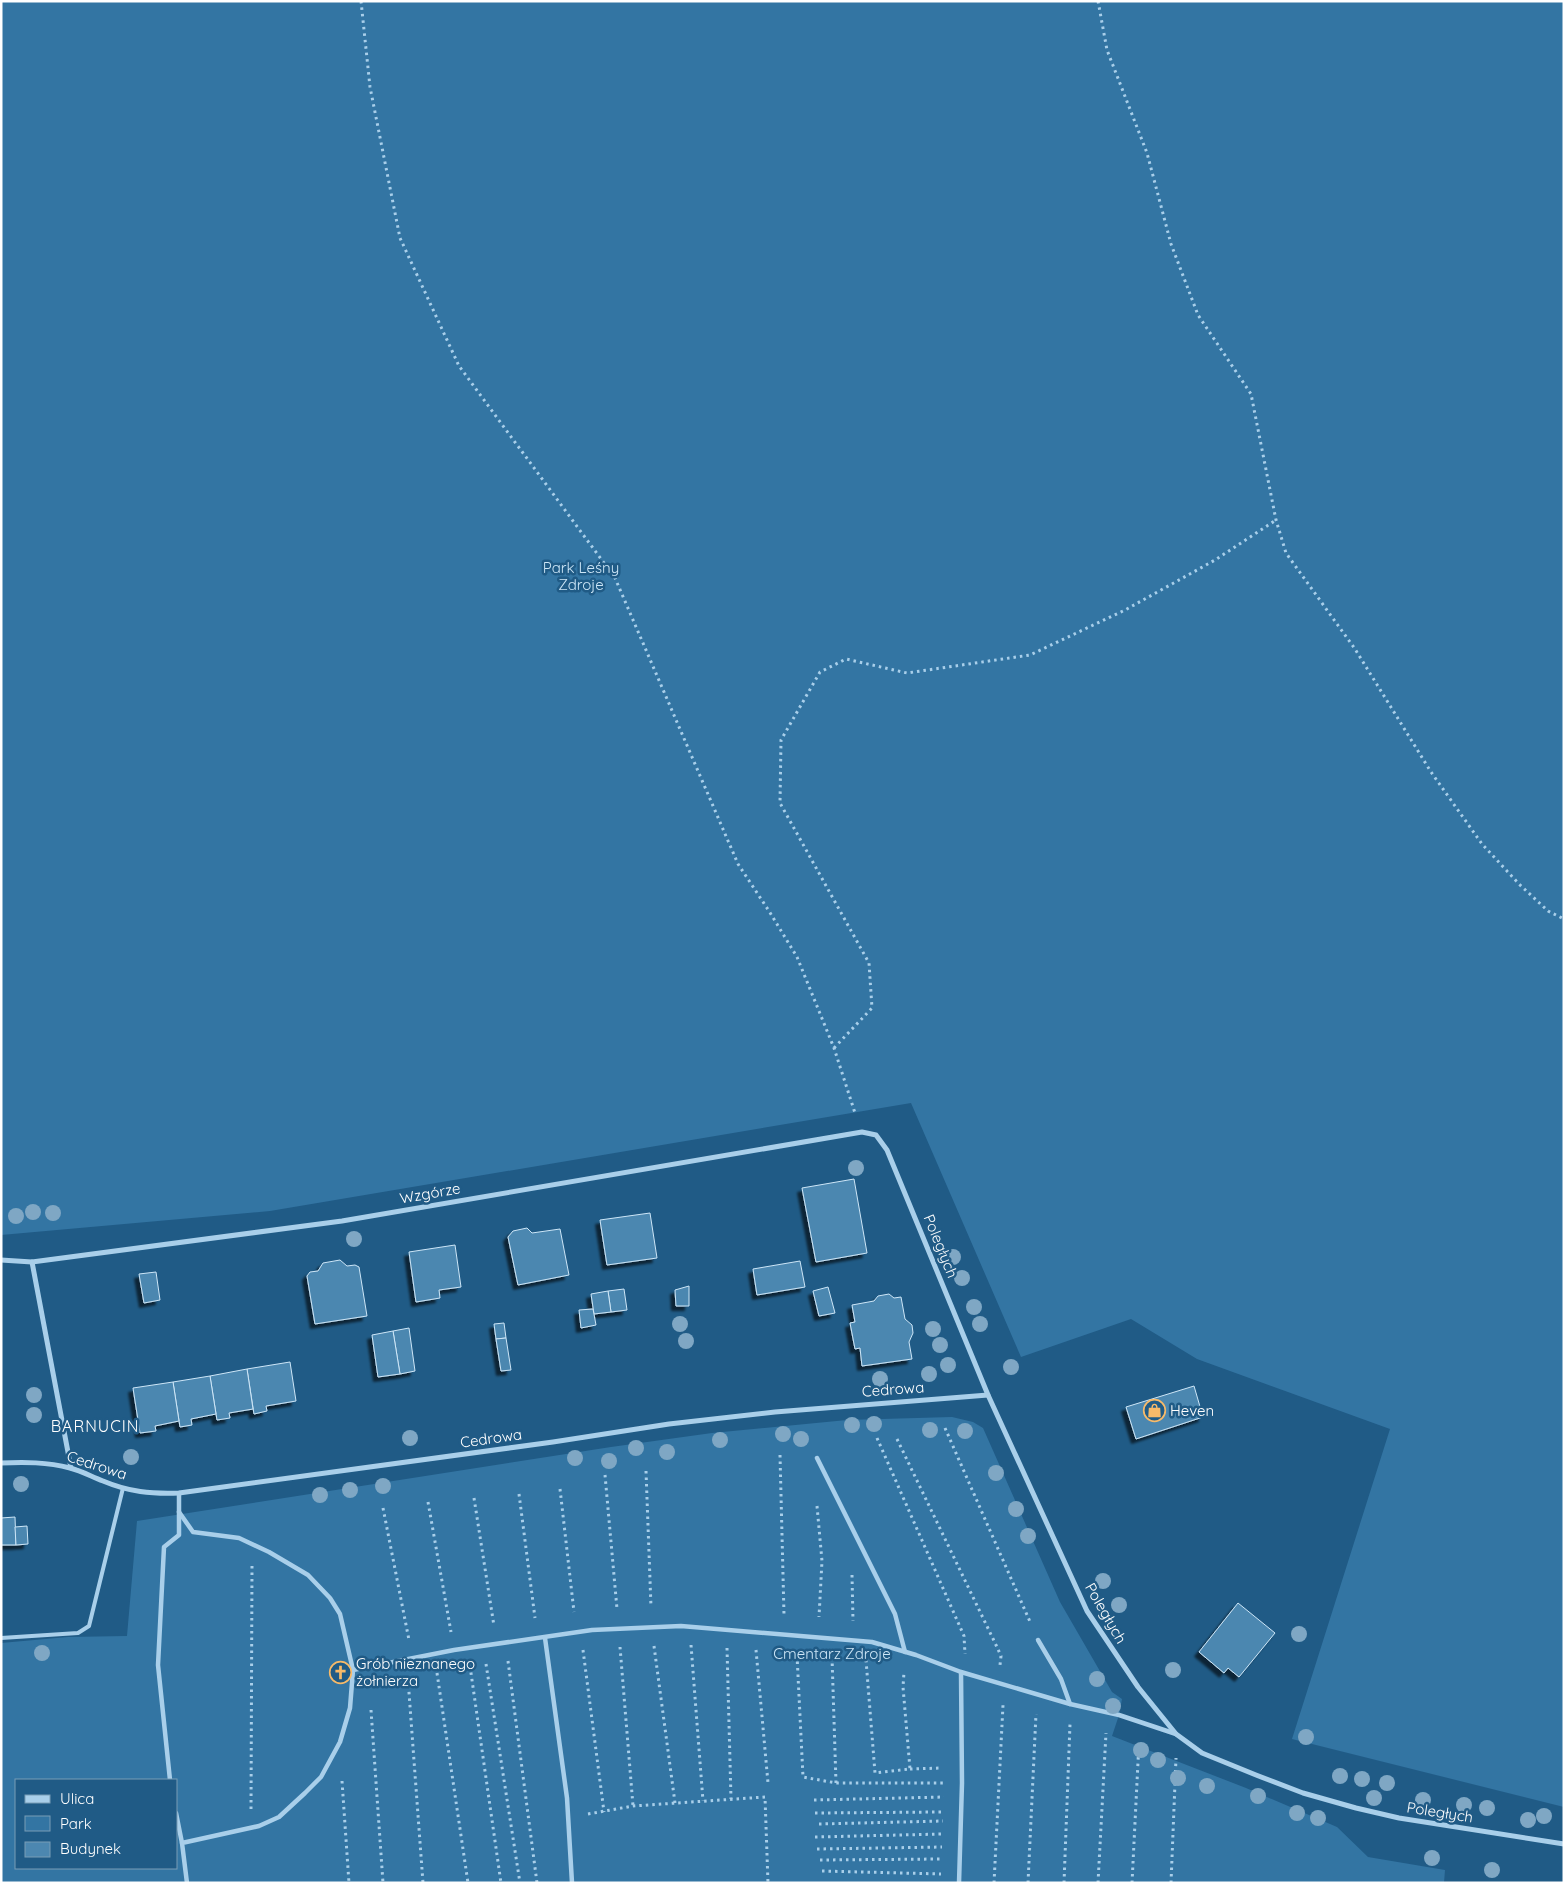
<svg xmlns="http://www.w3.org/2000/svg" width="1565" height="1884" viewBox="0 0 1565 1884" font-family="Quicksand,sans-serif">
<defs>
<filter id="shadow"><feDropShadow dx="-4.5" dy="4.5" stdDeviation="1" flood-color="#0009"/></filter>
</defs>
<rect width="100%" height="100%" fill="#205b86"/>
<g fill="#3375a3" fill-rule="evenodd">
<path d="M 1,1 L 1564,1 L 1564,1807 L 1292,1739 L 1390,1429 L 1197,1359 L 1131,1319 L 1021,1357 L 911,1103 L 270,1211 L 1,1235 Z"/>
<path d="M 952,1417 L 973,1422 L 983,1428 L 1060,1602 L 1112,1692 L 1122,1699 L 1119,1715 L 1112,1736 L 1246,1788 L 1337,1827 L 1368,1857 L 1445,1870 L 1444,1883 L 1,1883 L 1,1643 L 68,1637 L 127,1636 L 137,1521 L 611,1447 L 712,1433 L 847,1420 ZM 16,1780 L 176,1780 L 176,1868 L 16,1868 Z"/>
</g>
<g fill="#4c87b0" stroke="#cde6f7" filter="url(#shadow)">
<path d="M 854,1179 L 867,1253 L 816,1262 L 802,1188 Z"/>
<path d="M 650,1213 L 657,1258 L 607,1265 L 600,1220 Z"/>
<path d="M 527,1228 L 532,1233 L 560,1229 L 569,1275 L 518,1285 L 508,1237 L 513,1231 Z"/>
<path d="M 455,1245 L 461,1287 L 439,1290 L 440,1298 L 416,1302 L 409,1252 Z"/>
<path d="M 340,1260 L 347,1266 L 355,1265 L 359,1267 L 367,1316 L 315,1324 L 307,1276 L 310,1272 L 318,1271 L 323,1263 Z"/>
<path d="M 800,1261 L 805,1287 L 757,1295 L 753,1269 Z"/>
<path d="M 156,1272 L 160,1300 L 144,1303 L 139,1274 Z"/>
<path d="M 689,1286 L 689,1306 L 676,1306 L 675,1290 Z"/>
<path d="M 828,1287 L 835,1313 L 819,1316 L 813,1291 Z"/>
<path d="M 624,1289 L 627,1310 L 611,1312 L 608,1291 Z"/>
<path d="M 608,1291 L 611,1312 L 594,1314 L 591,1294 Z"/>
<path d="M 889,1294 L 894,1298 L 901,1297 L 905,1319 L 912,1325 L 913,1333 L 909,1342 L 912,1359 L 862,1366 L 860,1348 L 855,1349 L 850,1323 L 855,1322 L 852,1305 L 874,1301 L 878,1296 Z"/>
<path d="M 593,1309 L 596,1325 L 581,1328 L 579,1310 Z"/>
<path d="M 504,1323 L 506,1338 L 496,1339 L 494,1324 Z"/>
<path d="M 409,1328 L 415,1371 L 400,1374 L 393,1331 Z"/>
<path d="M 393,1331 L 400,1374 L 378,1377 L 372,1335 Z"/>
<path d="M 506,1338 L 511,1370 L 501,1371 L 496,1339 Z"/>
<path d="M 290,1362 L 296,1401 L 266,1406 L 267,1411 L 254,1414 L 247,1369 Z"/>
<path d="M 247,1369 L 253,1409 L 229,1413 L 230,1418 L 217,1420 L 210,1376 Z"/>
<path d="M 210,1376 L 216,1414 L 191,1419 L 192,1425 L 180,1427 L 173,1382 Z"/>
<path d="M 173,1382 L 179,1421 L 155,1426 L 156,1431 L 140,1433 L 133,1388 Z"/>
<path d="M 1194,1386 L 1203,1417 L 1136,1439 L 1126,1407 Z"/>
<path d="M 15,1517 L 16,1545 L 1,1545 L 1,1518 Z"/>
<path d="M 27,1526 L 28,1544 L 16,1545 L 15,1527 Z"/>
<path d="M 1238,1603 L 1275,1633 L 1239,1677 L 1228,1668 L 1224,1673 L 1199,1652 Z"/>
</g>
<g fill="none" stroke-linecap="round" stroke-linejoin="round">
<g stroke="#a9cfea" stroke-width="3" stroke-dasharray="2.5 4" stroke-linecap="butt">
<path d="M 361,1 L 370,87 L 400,238 L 459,366 L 615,578 L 738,864 L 769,911 L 797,957 L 834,1048 L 855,1113"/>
<path d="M 1098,1 L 1107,50 L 1147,153 L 1171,244 L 1198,315 L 1251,394 L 1276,520 L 1286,553 L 1355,649 L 1431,772 L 1482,844 L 1519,884 L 1548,911 L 1564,919"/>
<path d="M 834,1048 L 872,1008 L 869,963 L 780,803 L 781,740 L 820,672 L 846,659 L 907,673 L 1030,655 L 1125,610 L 1215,560 L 1276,520"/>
<path d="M 945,1428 L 1031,1624"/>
<path d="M 877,1438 L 964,1636 L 965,1654"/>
<path d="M 897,1439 L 996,1645 L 1001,1656 L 1000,1665"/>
<path d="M 780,1455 L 784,1615"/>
<path d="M 646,1471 L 651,1607"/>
<path d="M 605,1475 L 617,1609"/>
<path d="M 560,1489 L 574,1612"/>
<path d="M 519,1494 L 535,1618"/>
<path d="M 474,1498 L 494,1626"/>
<path d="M 428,1502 L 451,1632"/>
<path d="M 817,1506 L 822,1561 L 819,1617"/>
<path d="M 383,1508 L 409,1640"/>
<path d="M 852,1575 L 853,1621"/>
<path d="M 691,1645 L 703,1801"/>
<path d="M 654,1646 L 675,1803"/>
<path d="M 620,1647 L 633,1806"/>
<path d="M 727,1648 L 731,1799"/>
<path d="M 583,1650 L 604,1812"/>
<path d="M 756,1650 L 768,1783"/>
<path d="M 797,1655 L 803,1777 L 836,1783 L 944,1783"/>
<path d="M 832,1657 L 836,1783"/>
<path d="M 866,1660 L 875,1773 L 910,1769 L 903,1687 L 904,1672"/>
<path d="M 508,1661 L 537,1883"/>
<path d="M 486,1664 L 520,1883"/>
<path d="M 470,1666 L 501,1883"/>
<path d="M 437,1673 L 468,1883"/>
<path d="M 408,1679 L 423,1883"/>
<path d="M 371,1710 L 383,1883"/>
<path d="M 910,1769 L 942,1768"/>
<path d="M 342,1781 L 349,1883"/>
<path d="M 814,1800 L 944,1797"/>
<path d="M 251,1809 L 252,1565"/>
<path d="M 815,1813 L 941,1812"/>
<path d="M 588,1814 L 633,1806 L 765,1797 L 768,1883"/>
<path d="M 819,1824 L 943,1821"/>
<path d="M 815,1837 L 942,1834"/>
<path d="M 817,1849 L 942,1847"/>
<path d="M 820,1860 L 941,1859"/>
<path d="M 822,1871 L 941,1874"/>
<path d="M 994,1883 L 1003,1705"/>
<path d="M 1028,1883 L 1036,1714"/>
<path d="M 1064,1883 L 1070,1724"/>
<path d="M 1098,1883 L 1106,1733"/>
<path d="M 1132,1883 L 1139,1742"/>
<path d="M 1171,1883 L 1176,1758"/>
</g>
<path stroke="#a9cfea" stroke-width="4" d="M 1,1638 L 78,1633 L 89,1626 L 123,1488"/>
<g stroke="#a9cfea" stroke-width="4.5">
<path d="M 817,1458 L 895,1614 L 905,1652"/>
<path d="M 179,1512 L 193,1532 L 239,1538 L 269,1552 L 308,1575 L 330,1598 L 340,1614 L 353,1670 L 350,1708 L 340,1742 L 321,1777 L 305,1793 L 279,1817 L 259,1826 L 182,1843 L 187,1883"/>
<path d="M 545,1638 L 567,1798 L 572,1883"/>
<path d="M 1038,1640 L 1061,1679 L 1070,1704"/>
<path d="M 353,1670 L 454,1650 L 592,1630 L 681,1626 L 872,1642 L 916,1655 L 961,1672 L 1070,1704 L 1119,1715 L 1176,1734"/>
<path d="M 170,1780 L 158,1665 L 164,1547 L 179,1535 L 179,1493"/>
<path d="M 176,1813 L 182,1843"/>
<path d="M 959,1883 L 962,1783 L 961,1672"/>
</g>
<g stroke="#a9cfea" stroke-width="5">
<path d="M 1,1260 L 32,1262 L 342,1221 L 862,1132 L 876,1135 L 887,1150 L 988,1395 L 1087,1611 L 1138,1687 L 1176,1734 L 1202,1753 L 1256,1775 L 1303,1793 L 1356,1808 L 1399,1818 L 1564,1844"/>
<path d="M 32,1262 L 71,1468"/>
<path d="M 1,1463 C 25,1462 47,1462 70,1468 C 82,1471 92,1477 103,1481 C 129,1492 151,1494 179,1493 L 553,1442 L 669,1424 L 775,1412 L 988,1395"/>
</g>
</g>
<g fill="#7fa7c4">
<circle cx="856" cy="1168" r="8"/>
<circle cx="33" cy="1212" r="8"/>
<circle cx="53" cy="1213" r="8"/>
<circle cx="16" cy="1216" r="8"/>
<circle cx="354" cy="1239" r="8"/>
<circle cx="953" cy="1257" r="8"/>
<circle cx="962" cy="1278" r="8"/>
<circle cx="974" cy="1307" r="8"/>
<circle cx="680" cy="1324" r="8"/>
<circle cx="980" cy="1324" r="8"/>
<circle cx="933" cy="1329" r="8"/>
<circle cx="686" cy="1341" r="8"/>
<circle cx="940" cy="1345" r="8"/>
<circle cx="948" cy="1365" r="8"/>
<circle cx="1011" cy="1367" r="8"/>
<circle cx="929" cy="1374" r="8"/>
<circle cx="880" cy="1379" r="8"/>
<circle cx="34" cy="1395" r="8"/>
<circle cx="34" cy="1415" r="8"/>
<circle cx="874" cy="1424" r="8"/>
<circle cx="852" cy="1425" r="8"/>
<circle cx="930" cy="1430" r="8"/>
<circle cx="965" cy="1431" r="8"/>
<circle cx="783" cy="1434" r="8"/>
<circle cx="410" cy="1438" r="8"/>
<circle cx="801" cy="1439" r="8"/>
<circle cx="720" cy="1440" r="8"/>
<circle cx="636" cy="1448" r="8"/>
<circle cx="667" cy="1452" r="8"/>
<circle cx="131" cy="1457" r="8"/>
<circle cx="575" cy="1458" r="8"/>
<circle cx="609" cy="1461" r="8"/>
<circle cx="996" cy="1473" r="8"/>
<circle cx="21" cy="1484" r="8"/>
<circle cx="383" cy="1486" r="8"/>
<circle cx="350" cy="1490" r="8"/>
<circle cx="320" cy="1495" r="8"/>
<circle cx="1016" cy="1509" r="8"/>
<circle cx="1028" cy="1536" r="8"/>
<circle cx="1103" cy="1581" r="8"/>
<circle cx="1119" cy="1605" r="8"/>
<circle cx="1299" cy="1634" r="8"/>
<circle cx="42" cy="1653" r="8"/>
<circle cx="1173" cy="1670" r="8"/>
<circle cx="1097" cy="1679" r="8"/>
<circle cx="1113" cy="1706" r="8"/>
<circle cx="1306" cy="1737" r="8"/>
<circle cx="1141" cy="1750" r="8"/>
<circle cx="1158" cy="1760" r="8"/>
<circle cx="1340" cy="1776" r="8"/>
<circle cx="1178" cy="1778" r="8"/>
<circle cx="1362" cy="1779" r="8"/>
<circle cx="1387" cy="1783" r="8"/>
<circle cx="1207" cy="1786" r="8"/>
<circle cx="1258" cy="1796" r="8"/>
<circle cx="1374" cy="1798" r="8"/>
<circle cx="1423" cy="1800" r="8"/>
<circle cx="1464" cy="1805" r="8"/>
<circle cx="1487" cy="1808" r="8"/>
<circle cx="1297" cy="1813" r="8"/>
<circle cx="1544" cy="1816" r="8"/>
<circle cx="1318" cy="1818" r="8"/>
<circle cx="1528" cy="1820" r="8"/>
<circle cx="1432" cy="1858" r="8"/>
<circle cx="1492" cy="1870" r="8"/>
</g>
<defs>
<symbol id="shop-ring" viewBox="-11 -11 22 22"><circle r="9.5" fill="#205b86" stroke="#f7ba69" stroke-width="1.5"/><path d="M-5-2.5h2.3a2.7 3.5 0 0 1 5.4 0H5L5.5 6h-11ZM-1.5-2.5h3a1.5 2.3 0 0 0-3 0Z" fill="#f7ba69"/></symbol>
<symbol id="church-ring" viewBox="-11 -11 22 22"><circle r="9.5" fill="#205b86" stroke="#f7ba69" stroke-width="1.5"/><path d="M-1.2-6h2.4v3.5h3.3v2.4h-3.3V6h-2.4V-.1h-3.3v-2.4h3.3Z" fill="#f7ba69"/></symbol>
</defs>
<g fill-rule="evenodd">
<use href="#shop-ring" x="1142" y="1398" width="25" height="25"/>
<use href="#church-ring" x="328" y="1660" width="25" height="25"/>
</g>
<g text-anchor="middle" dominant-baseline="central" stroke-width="5" stroke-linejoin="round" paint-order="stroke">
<g font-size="15" fill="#cde6f7" stroke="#205b86">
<text x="581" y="567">Park Leśny<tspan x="581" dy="17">Zdroje</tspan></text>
<text x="832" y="1653">Cmentarz Zdroje</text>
</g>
<g font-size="15" fill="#fff" stroke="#205b86">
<text transform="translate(430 1193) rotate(-10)">Wzgórze</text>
<text transform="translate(941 1246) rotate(68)">Poległych</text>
<text transform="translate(893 1389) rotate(-4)">Cedrowa</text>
<text transform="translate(491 1438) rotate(-8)">Cedrowa</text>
<text transform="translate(97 1465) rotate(18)">Cedrowa</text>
<text transform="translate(1106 1613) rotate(60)">Poległych</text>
<text transform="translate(1440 1812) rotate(9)">Poległych</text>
</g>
<g font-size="15" fill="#fff" stroke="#205b86" text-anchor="start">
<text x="1170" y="1410">Heven</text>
<text x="356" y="1663">Grób nieznanego<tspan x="356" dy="17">żołnierza</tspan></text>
</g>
<g font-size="16" letter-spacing="1" fill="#fff" stroke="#205b86">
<text x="95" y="1426">BARNUCIN</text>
</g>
</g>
<rect width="1565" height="1884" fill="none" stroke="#ffffff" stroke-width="5"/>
<rect x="15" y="1779" width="162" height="90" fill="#205b86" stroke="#799db6"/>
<rect x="25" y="1795" width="25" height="8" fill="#a9cfea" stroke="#799db6"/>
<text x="60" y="1804" font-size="15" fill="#ffffff">Ulica</text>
<rect x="25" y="1816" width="25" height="15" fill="#3375a3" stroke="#799db6"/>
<text x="60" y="1829" font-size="15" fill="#ffffff">Park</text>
<rect x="25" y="1842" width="25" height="15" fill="#4c87b0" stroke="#799db6"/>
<text x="60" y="1854" font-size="15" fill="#ffffff">Budynek</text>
</svg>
